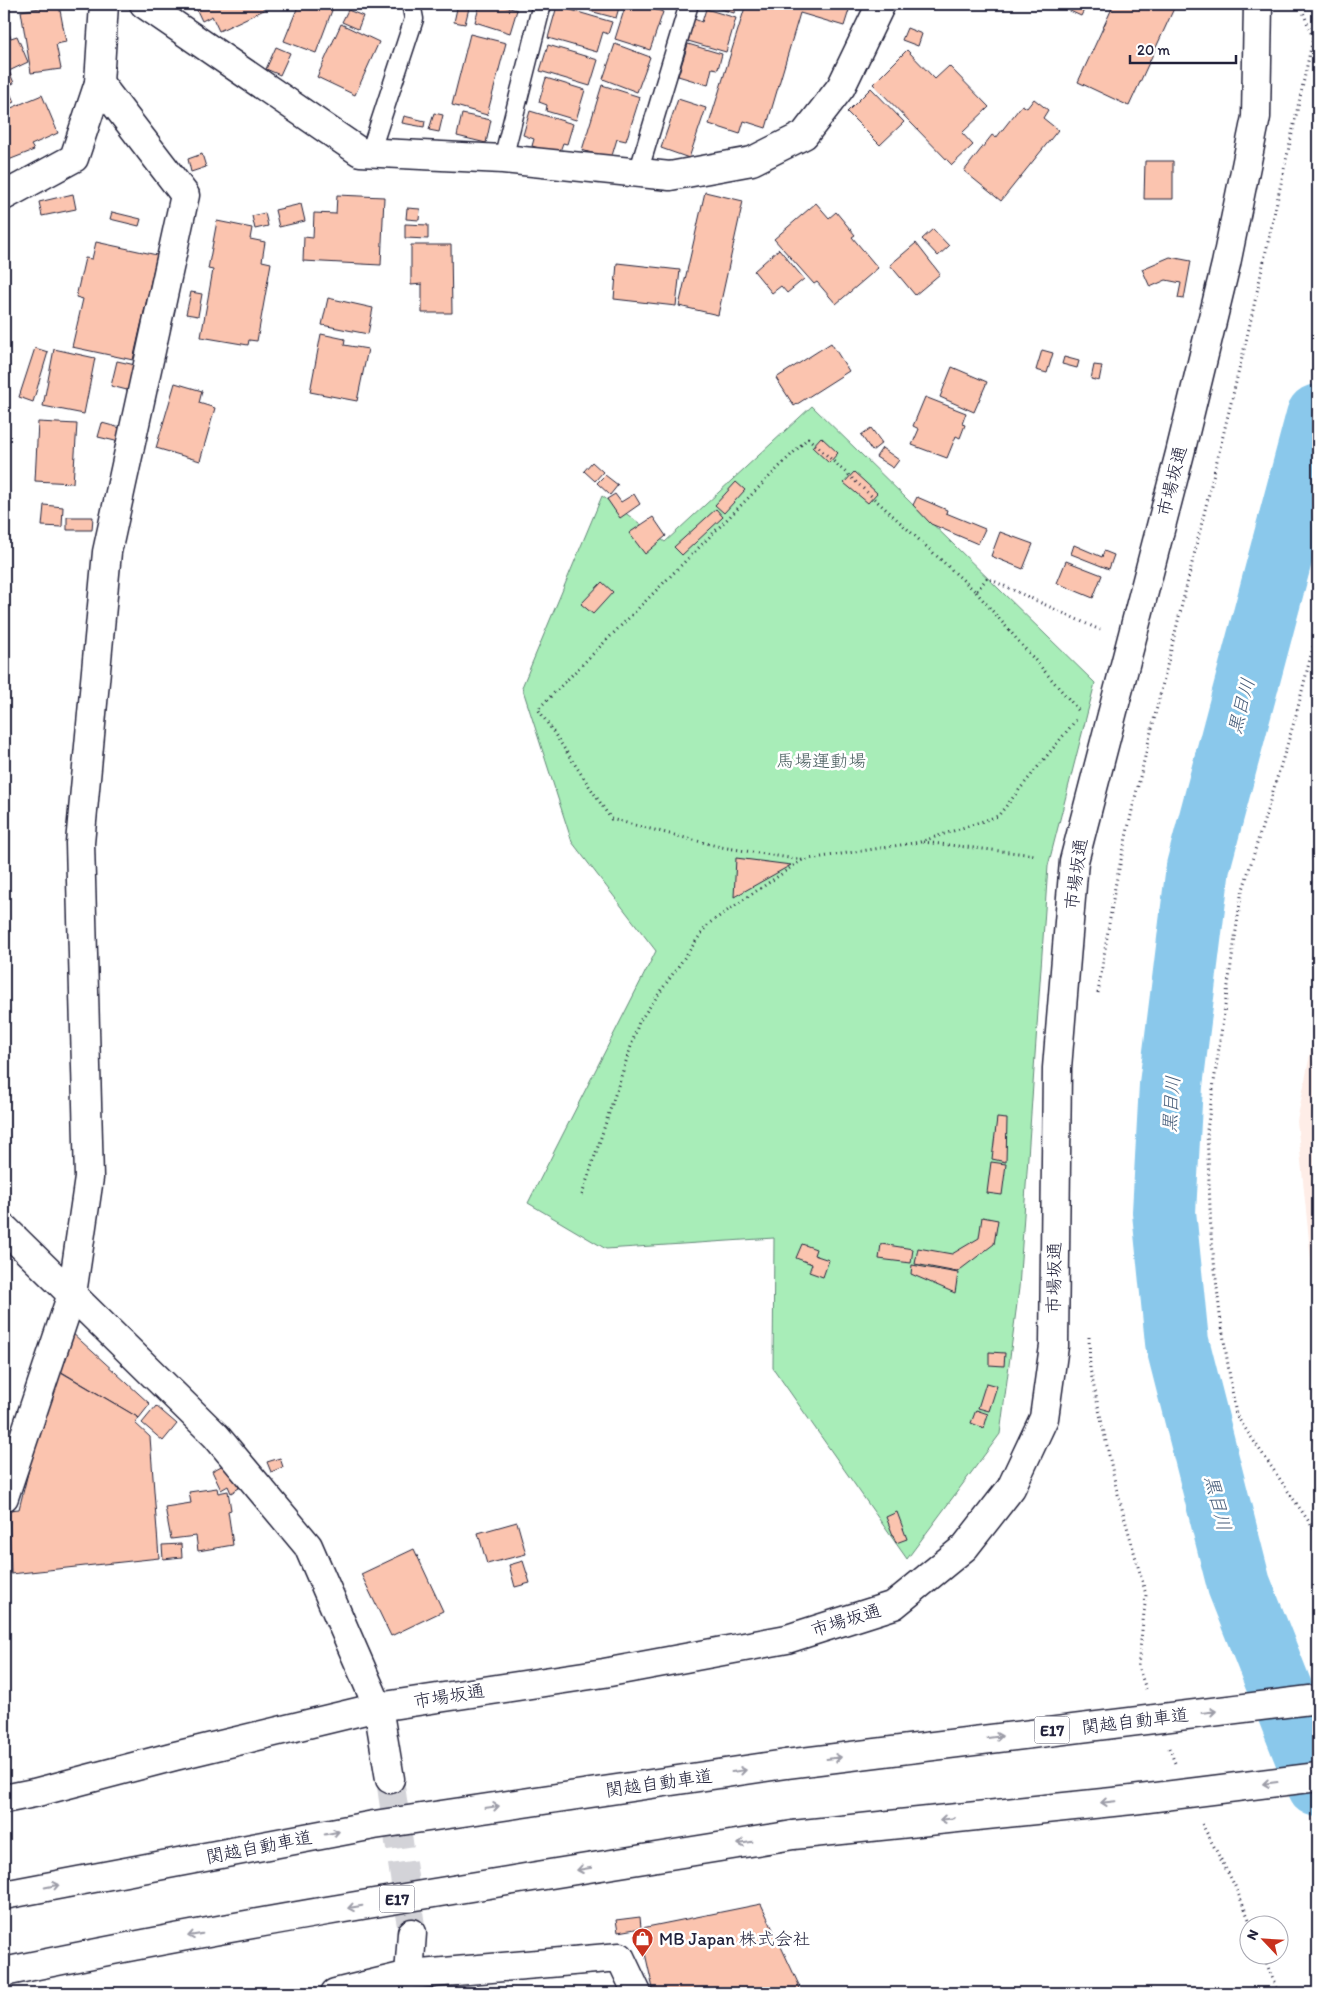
<svg xmlns="http://www.w3.org/2000/svg" width="1322" height="1997" viewBox="0 0 1322 1997" font-family="Itim,'Klee One',sans-serif">
<rect width="100%" height="100%" fill="#fff"/>
<filter id="ink" filterUnits="userSpaceOnUse"><feTurbulence type="fractalNoise" baseFrequency=".02" numOctaves="2"/><feDisplacementMap in="SourceGraphic" scale="10" xChannelSelector="R" yChannelSelector="G"/><feConvolveMatrix kernelMatrix="1 2 1 2 8 2 1 2 1" color-interpolation-filters="sRGB"/></filter>
<g filter="url(#ink)">
<path fill="#feede7" d="M 1318,1014 L 1318,1330 L 1297,1121 Z"/>
<path fill="#a8edb8" stroke="#65887a" d="M 812,406 L 1095,683 L 1048,866 L 1019,1288 L 1000,1434 L 907,1559 L 773,1368 L 774,1238 L 606,1249 L 528,1203 L 656,951 L 572,842 L 522,687 L 602,496 L 665,542 Z"/>
<g fill="none" stroke-linecap="round" stroke-linejoin="round">
<path stroke="#8ac8eb" stroke-width="64" d="M 1318,416 L 1198,867 L 1171,1085 L 1164,1212 L 1177,1342 L 1239,1585 L 1318,1785"/>
</g>
<g fill="#fbc4af" stroke="#22223b">
<path d="M 194,4 L 261,4 L 264,10 L 219,31 L 212,16 L 202,21 Z"/>
<path d="M 299,4 L 330,4 L 334,5 L 316,53 L 284,41 Z"/>
<path d="M 458,4 L 470,4 L 465,24 L 454,22 Z"/>
<path d="M 480,4 L 495,4 L 517,10 L 510,33 L 475,22 Z"/>
<path d="M 589,4 L 620,4 L 616,18 L 590,11 L 592,5 Z"/>
<path d="M 626,4 L 637,4 L 663,12 L 650,50 L 615,39 Z"/>
<path d="M 704,4 L 736,4 L 734,13 Z"/>
<path d="M 746,4 L 851,4 L 844,26 L 800,13 L 766,128 L 744,121 L 740,134 L 709,124 Z"/>
<path d="M 1055,4 L 1087,4 L 1081,16 Z"/>
<path d="M 1114,4 L 1176,4 L 1129,106 L 1078,82 Z"/>
<path d="M 59,5 L 66,42 L 56,44 L 61,69 L 31,73 L 21,11 Z"/>
<path d="M 557,6 L 612,22 L 608,34 L 603,32 L 597,52 L 548,38 Z"/>
<path d="M 706,9 L 736,18 L 726,52 L 688,41 L 694,19 L 702,22 Z"/>
<path d="M 348,10 L 363,16 L 358,29 L 342,22 Z"/>
<path d="M 341,24 L 379,42 L 355,95 L 317,77 Z"/>
<path d="M 907,28 L 922,34 L 918,46 L 902,40 Z"/>
<path d="M 8,32 L 11,38 L 17,36 L 28,62 L 9,71 L 14,83 L 7,86 L 14,102 L 4,107 L 4,34 Z"/>
<path d="M 470,34 L 506,43 L 487,115 L 452,105 Z"/>
<path d="M 615,44 L 650,57 L 637,92 L 603,79 Z"/>
<path d="M 688,44 L 722,54 L 718,69 L 712,68 L 708,85 L 678,76 Z"/>
<path d="M 548,45 L 598,60 L 590,86 L 540,71 Z"/>
<path d="M 276,47 L 290,53 L 280,75 L 266,69 Z"/>
<path d="M 907,50 L 935,79 L 949,66 L 989,107 L 962,133 L 973,145 L 952,165 L 873,84 Z"/>
<path d="M 546,78 L 585,90 L 576,120 L 546,111 L 547,105 L 539,102 Z"/>
<path d="M 602,85 L 640,97 L 626,141 L 617,139 L 611,159 L 582,150 Z"/>
<path d="M 871,88 L 904,122 L 880,145 L 847,112 Z"/>
<path d="M 42,95 L 58,133 L 31,145 L 34,150 L 6,161 L 4,156 L 4,111 Z"/>
<path d="M 678,99 L 706,108 L 689,158 L 661,148 Z"/>
<path d="M 1034,99 L 1048,110 L 1043,118 L 1058,130 L 1001,201 L 964,171 L 992,135 L 996,138 L 1022,105 L 1027,108 Z"/>
<path d="M 530,111 L 573,124 L 567,144 L 563,143 L 559,154 L 532,146 L 534,139 L 523,135 Z"/>
<path d="M 434,113 L 443,115 L 439,132 L 429,130 Z"/>
<path d="M 462,114 L 491,120 L 486,143 L 457,136 Z"/>
<path d="M 404,116 L 425,121 L 424,127 L 402,123 Z"/>
<path d="M 202,154 L 206,167 L 191,172 L 188,159 Z"/>
<path d="M 1145,161 L 1173,161 L 1173,199 L 1144,199 Z"/>
<path d="M 705,192 L 743,201 L 718,315 L 679,306 Z"/>
<path d="M 73,194 L 76,209 L 42,216 L 39,202 Z"/>
<path d="M 337,195 L 384,197 L 381,265 L 303,261 L 304,237 L 313,238 L 314,213 L 336,214 Z"/>
<path d="M 816,203 L 829,218 L 836,212 L 855,235 L 852,237 L 878,268 L 836,304 L 817,282 L 814,284 L 774,239 Z"/>
<path d="M 301,204 L 305,221 L 279,227 L 275,210 Z"/>
<path d="M 407,208 L 420,209 L 419,220 L 406,219 Z"/>
<path d="M 112,212 L 141,219 L 139,226 L 110,219 Z"/>
<path d="M 265,213 L 268,226 L 255,229 L 252,216 Z"/>
<path d="M 217,221 L 252,228 L 250,239 L 265,242 L 262,261 L 271,263 L 257,341 L 249,340 L 248,345 L 201,337 L 213,270 L 208,269 Z"/>
<path d="M 405,224 L 428,225 L 428,239 L 405,238 Z"/>
<path d="M 933,229 L 949,246 L 938,256 L 922,239 Z"/>
<path d="M 96,242 L 157,255 L 133,360 L 72,347 L 83,299 L 76,297 L 85,258 L 92,259 Z"/>
<path d="M 916,243 L 940,274 L 915,295 L 890,265 Z"/>
<path d="M 411,245 L 451,245 L 452,313 L 422,313 L 422,284 L 411,285 Z"/>
<path d="M 779,249 L 804,279 L 787,293 L 781,286 L 772,293 L 754,271 Z"/>
<path d="M 1170,257 L 1191,261 L 1184,299 L 1178,298 L 1181,283 L 1166,280 L 1150,287 L 1142,269 Z"/>
<path d="M 617,263 L 680,270 L 676,306 L 614,299 Z"/>
<path d="M 191,292 L 202,294 L 198,316 L 186,314 Z"/>
<path d="M 328,298 L 373,308 L 368,334 L 322,325 Z"/>
<path d="M 321,334 L 345,339 L 344,345 L 368,349 L 357,401 L 310,392 Z"/>
<path d="M 831,343 L 849,371 L 794,406 L 776,378 Z"/>
<path d="M 35,348 L 48,352 L 33,402 L 19,397 Z"/>
<path d="M 54,349 L 95,358 L 84,414 L 43,406 Z"/>
<path d="M 1042,350 L 1053,353 L 1047,373 L 1036,370 Z"/>
<path d="M 1064,357 L 1079,361 L 1077,368 L 1062,364 Z"/>
<path d="M 117,361 L 140,366 L 135,392 L 111,386 Z"/>
<path d="M 1094,365 L 1102,366 L 1099,381 L 1091,379 Z"/>
<path d="M 952,367 L 987,382 L 974,412 L 940,397 Z"/>
<path d="M 175,383 L 202,391 L 199,403 L 215,408 L 200,461 L 156,448 Z"/>
<path d="M 925,397 L 966,413 L 962,424 L 965,425 L 960,438 L 956,436 L 947,458 L 912,445 L 919,429 L 913,426 Z"/>
<path d="M 38,422 L 77,424 L 73,483 L 35,481 Z"/>
<path d="M 102,423 L 128,430 L 124,443 L 98,437 Z"/>
<path d="M 871,428 L 882,443 L 872,451 L 861,435 Z"/>
<path d="M 821,437 L 838,453 L 829,463 L 812,447 Z"/>
<path d="M 882,448 L 899,460 L 893,468 L 876,457 Z"/>
<path d="M 592,462 L 603,472 L 595,481 L 584,471 Z"/>
<path d="M 854,472 L 877,493 L 868,503 L 844,483 Z"/>
<path d="M 605,475 L 618,485 L 610,495 L 597,483 Z"/>
<path d="M 736,482 L 745,490 L 724,513 L 715,505 Z"/>
<path d="M 615,494 L 621,502 L 634,494 L 640,504 L 620,518 L 607,499 Z"/>
<path d="M 917,497 L 947,510 L 946,513 L 985,529 L 978,544 L 931,524 L 913,505 Z"/>
<path d="M 44,505 L 63,507 L 62,527 L 42,526 Z"/>
<path d="M 716,509 L 723,517 L 682,555 L 674,547 Z"/>
<path d="M 67,517 L 93,517 L 92,530 L 67,530 Z"/>
<path d="M 653,517 L 666,536 L 645,554 L 629,533 Z"/>
<path d="M 1000,532 L 1033,544 L 1023,569 L 991,556 Z"/>
<path d="M 1074,545 L 1102,557 L 1104,551 L 1114,555 L 1109,569 L 1071,554 Z"/>
<path d="M 1066,561 L 1102,575 L 1093,598 L 1057,583 Z"/>
<path d="M 602,582 L 613,592 L 593,614 L 581,604 Z"/>
<path d="M 736,858 L 791,865 L 734,897 Z"/>
<path d="M 997,1118 L 1007,1119 L 1006,1162 L 992,1159 Z"/>
<path d="M 991,1162 L 1006,1164 L 1002,1195 L 987,1193 Z"/>
<path d="M 982,1217 L 998,1220 L 994,1244 L 957,1272 L 915,1264 L 918,1248 L 952,1254 L 979,1238 Z"/>
<path d="M 802,1244 L 816,1249 L 814,1255 L 829,1260 L 823,1277 L 809,1272 L 812,1264 L 796,1258 Z"/>
<path d="M 881,1244 L 913,1249 L 911,1263 L 879,1259 Z"/>
<path d="M 912,1265 L 958,1273 L 955,1293 L 911,1274 Z"/>
<path d="M 70,1331 L 150,1404 L 139,1418 L 55,1368 Z"/>
<path d="M 989,1352 L 1005,1353 L 1004,1366 L 989,1365 Z"/>
<path d="M 54,1368 L 139,1418 L 135,1423 L 150,1437 L 159,1558 L 11,1574 L 9,1510 L 19,1509 Z"/>
<path d="M 986,1383 L 997,1386 L 989,1411 L 978,1408 Z"/>
<path d="M 156,1406 L 177,1424 L 163,1441 L 142,1423 Z"/>
<path d="M 976,1410 L 988,1414 L 984,1428 L 971,1423 Z"/>
<path d="M 280,1458 L 283,1467 L 271,1472 L 267,1462 Z"/>
<path d="M 227,1463 L 239,1488 L 231,1493 L 228,1486 L 221,1490 L 212,1471 Z"/>
<path d="M 217,1488 L 218,1493 L 228,1491 L 231,1510 L 228,1511 L 233,1545 L 198,1551 L 196,1536 L 171,1539 L 165,1507 L 191,1503 L 189,1492 Z"/>
<path d="M 897,1512 L 907,1539 L 896,1543 L 886,1517 Z"/>
<path d="M 517,1522 L 526,1554 L 487,1564 L 478,1533 Z"/>
<path d="M 181,1544 L 182,1557 L 163,1559 L 162,1545 Z"/>
<path d="M 414,1549 L 443,1611 L 391,1636 L 361,1574 Z"/>
<path d="M 523,1561 L 530,1583 L 515,1587 L 509,1565 Z"/>
<path d="M 761,1904 L 799,1985 L 800,1993 L 654,1993 L 642,1940 L 645,1939 L 642,1928 Z"/>
<path d="M 640,1917 L 641,1928 L 618,1932 L 616,1920 Z"/>
</g>
<g fill="none" stroke-linecap="round" stroke-linejoin="round">
<path stroke="#d3d3d8" stroke-width="28" stroke-dasharray="28 14" stroke-linecap="butt" d="M 390,1779 L 412,1933"/>
<defs>
<g id="lane">
<path d="M 370,153 L 414,19 L 411,4"/>
<path d="M 503,159 L 542,4"/>
<path d="M 638,173 L 689,4"/>
</g>
<g id="street">
<path d="M 144,4 L 360,152 L 503,159 L 670,176 L 752,161 L 804,135 L 841,87 L 881,4"/>
<path d="M 4,196 L 74,158 L 99,83 L 104,4"/>
<path d="M 4,1228 L 216,1436 L 308,1546 L 378,1707 L 390,1779"/>
<path d="M 4,1497 L 72,1294 L 89,1178 L 80,843 L 107,552 L 185,195 L 99,83"/>
<path d="M 409,1975 L 412,1933"/>
<path d="M 335,1993 L 409,1975 L 620,1957 L 637,1993"/>
</g>
<path id="secondary" d="M 4,1799 L 34,1793 L 175,1756 L 378,1707 L 604,1673 L 787,1639 L 894,1605 L 965,1547 L 1011,1488 L 1044,1418 L 1054,1346 L 1057,1068 L 1074,861 L 1180,453 L 1226,264 L 1256,117 L 1258,4"/>
<g id="highway">
<path d="M 4,1895 L 374,1825 L 786,1764"/>
<path d="M 4,1972 C 265,1917 529,1878 793,1835"/>
</g>
</defs>
<use href="#lane" stroke="#22223b" stroke-width="21"/>
<use href="#street" stroke="#22223b" stroke-width="31"/>
<use href="#secondary" stroke="#22223b" stroke-width="31"/>
<use href="#highway" stroke="#22223b" stroke-width="31"/>
<g stroke="#22223b" stroke-width="3" stroke-dasharray="1 4" stroke-linecap="butt">
<path d="M 1300,4 L 1313,38"/>
<path d="M 976,592 L 1079,711"/>
<path d="M 1318,627 L 1295,719 L 1241,896 L 1207,1130 L 1211,1234 L 1220,1315 L 1236,1415 L 1318,1535"/>
<path d="M 1076,720 L 998,816 L 920,842 L 802,860 L 721,847 L 611,819 L 538,709 L 808,438 L 976,592 L 987,578 L 1100,630"/>
<path d="M 923,842 L 1035,855"/>
<path d="M 1098,993 L 1115,887 L 1133,806 L 1247,337 L 1318,16"/>
<path d="M 582,1195 L 639,1022 L 708,924 L 802,860"/>
<path d="M 1089,1337 L 1090,1369 L 1116,1487 L 1146,1595 L 1138,1666 L 1146,1689"/>
<path d="M 1169,1748 L 1175,1763"/>
<path d="M 1202,1824 L 1235,1886 L 1251,1924"/>
<path d="M 1263,1954 L 1278,1993"/>
</g>
<use href="#lane" stroke="#fff" stroke-width="18"/>
<use href="#street" stroke="#fff" stroke-width="28"/>
<use href="#secondary" stroke="#fff" stroke-width="28"/>
<use href="#highway" stroke="#fff" stroke-width="28"/>
<defs>
<g id="highway-bridge">
<path d="M 786,1764 L 1318,1699"/>
<path d="M 793,1835 L 1132,1800 L 1318,1777"/>
</g>
</defs>
<use href="#highway-bridge" stroke="#22223b" stroke-width="31" stroke-linecap="butt"/>
<use href="#highway-bridge" stroke="#fff" stroke-width="28"/>
</g>
<defs><path id="oneway-shaft" d="M-6 0H5M1.5-3L5.5 0L1.5 3" fill="none" stroke-width="1.6" stroke-linecap="round" stroke-linejoin="round" transform="scale(1.25)"/></defs>
<g stroke="#9c9ca7">
<use href="#oneway-shaft" transform="translate(1209 1712) rotate(-7)"/>
<use href="#oneway-shaft" transform="translate(995 1737) rotate(-7)"/>
<use href="#oneway-shaft" transform="translate(834 1758) rotate(-7)"/>
<use href="#oneway-shaft" transform="translate(739 1771) rotate(-8)"/>
<use href="#oneway-shaft" transform="translate(1270 1783) rotate(173)"/>
<use href="#oneway-shaft" transform="translate(1108 1802) rotate(174)"/>
<use href="#oneway-shaft" transform="translate(492 1807) rotate(-8)"/>
<use href="#oneway-shaft" transform="translate(947 1819) rotate(174)"/>
<use href="#oneway-shaft" transform="translate(332 1833) rotate(-11)"/>
<use href="#oneway-shaft" transform="translate(745 1843) rotate(171)"/>
<use href="#oneway-shaft" transform="translate(584 1869) rotate(171)"/>
<use href="#oneway-shaft" transform="translate(52 1886) rotate(-11)"/>
<use href="#oneway-shaft" transform="translate(355 1907) rotate(170)"/>
<use href="#oneway-shaft" transform="translate(195 1935) rotate(170)"/>
</g>
</g>
<defs>
<symbol id="shop-pin" viewBox="-11 -11 22 30"><path d="M0 17L-7.5 6A9.5 9.5 0 1 1 7.5 6Z" fill="#c8321e" stroke="#fff"/><path d="M-5-2.5h2.3a2.7 3.5 0 0 1 5.4 0H5L5.5 6h-11ZM-1.5-2.5h3a1.5 2.3 0 0 0-3 0Z" fill="#fff"/></symbol>
</defs>
<g fill-rule="evenodd">
<use href="#shop-pin" x="630" y="1926" width="25" height="34"/>
</g>
<g text-anchor="middle" dominant-baseline="central" stroke-width="5" stroke-linejoin="round" paint-order="stroke">
<g fill="#fff" stroke="#646476" stroke-width="1">
<rect x="1034.5" y="1716.5" width="35" height="27" rx="4"/>
<rect x="379.5" y="1885.5" width="35" height="27" rx="4"/>
</g>
<g font-size="16" font-weight="bold" fill="#22223b">
<text x="1052" y="1730">E17</text>
<text x="397" y="1899">E17</text>
</g>
<g font-size="18" fill="#22223b" stroke="#fff">
<text transform="translate(1172 481) rotate(-76)">市場坂通</text>
<text transform="translate(1076 874) rotate(-82)">市場坂通</text>
<text transform="translate(1054 1278) rotate(-89)">市場坂通</text>
<text transform="translate(846 1620) rotate(-17)">市場坂通</text>
<text transform="translate(449 1696) rotate(-9)">市場坂通</text>
<text transform="translate(1135 1721) rotate(-7)">関越自動車道</text>
<text transform="translate(659 1783) rotate(-8)">関越自動車道</text>
<text transform="translate(259 1847) rotate(-11)">関越自動車道</text>
</g>
<g font-size="18" fill="#4a5f60" stroke="#fff">
<text x="821" y="761">馬場運動場</text>
</g>
<g font-size="18" fill="#22223b" stroke="#fff" text-anchor="start">
<text x="659" y="1939">MB Japan 株式会社</text>
</g>
<g font-size="19" font-style="italic" fill="#465c79" stroke="#fff">
<text transform="translate(1241 706) rotate(-75)">黒目川</text>
<text transform="translate(1171 1104) rotate(-86)">黒目川</text>
<text transform="translate(1218 1503) rotate(76)">黒目川</text>
</g>
</g>
<rect width="1322" height="1997" fill="none" stroke="#fff" stroke-width="20"/>
<rect x="10" y="10" width="1302" height="1977" fill="none" stroke="#22223b" stroke-width="2" filter="url(#ink)"/>
<g transform="translate(1264 1940) rotate(295)"><circle r="24" fill="#ffffff" stroke="#a7a7b1"/>
<path d="M0-4L9 19L0 12L-9 19Z" fill="#c8321e"/>
<text y="-8" font-size="14" font-weight="bold" text-anchor="middle" fill="#22223b">N</text>
</g>
<path d="M1130 55v8h106v-8" fill="none" stroke="#22223b" stroke-width="2.5"/>
<text x="1137" y="55" font-size="15" fill="#22223b" stroke="#ffffff" stroke-width="4" paint-order="stroke">20 m</text>
</svg>
